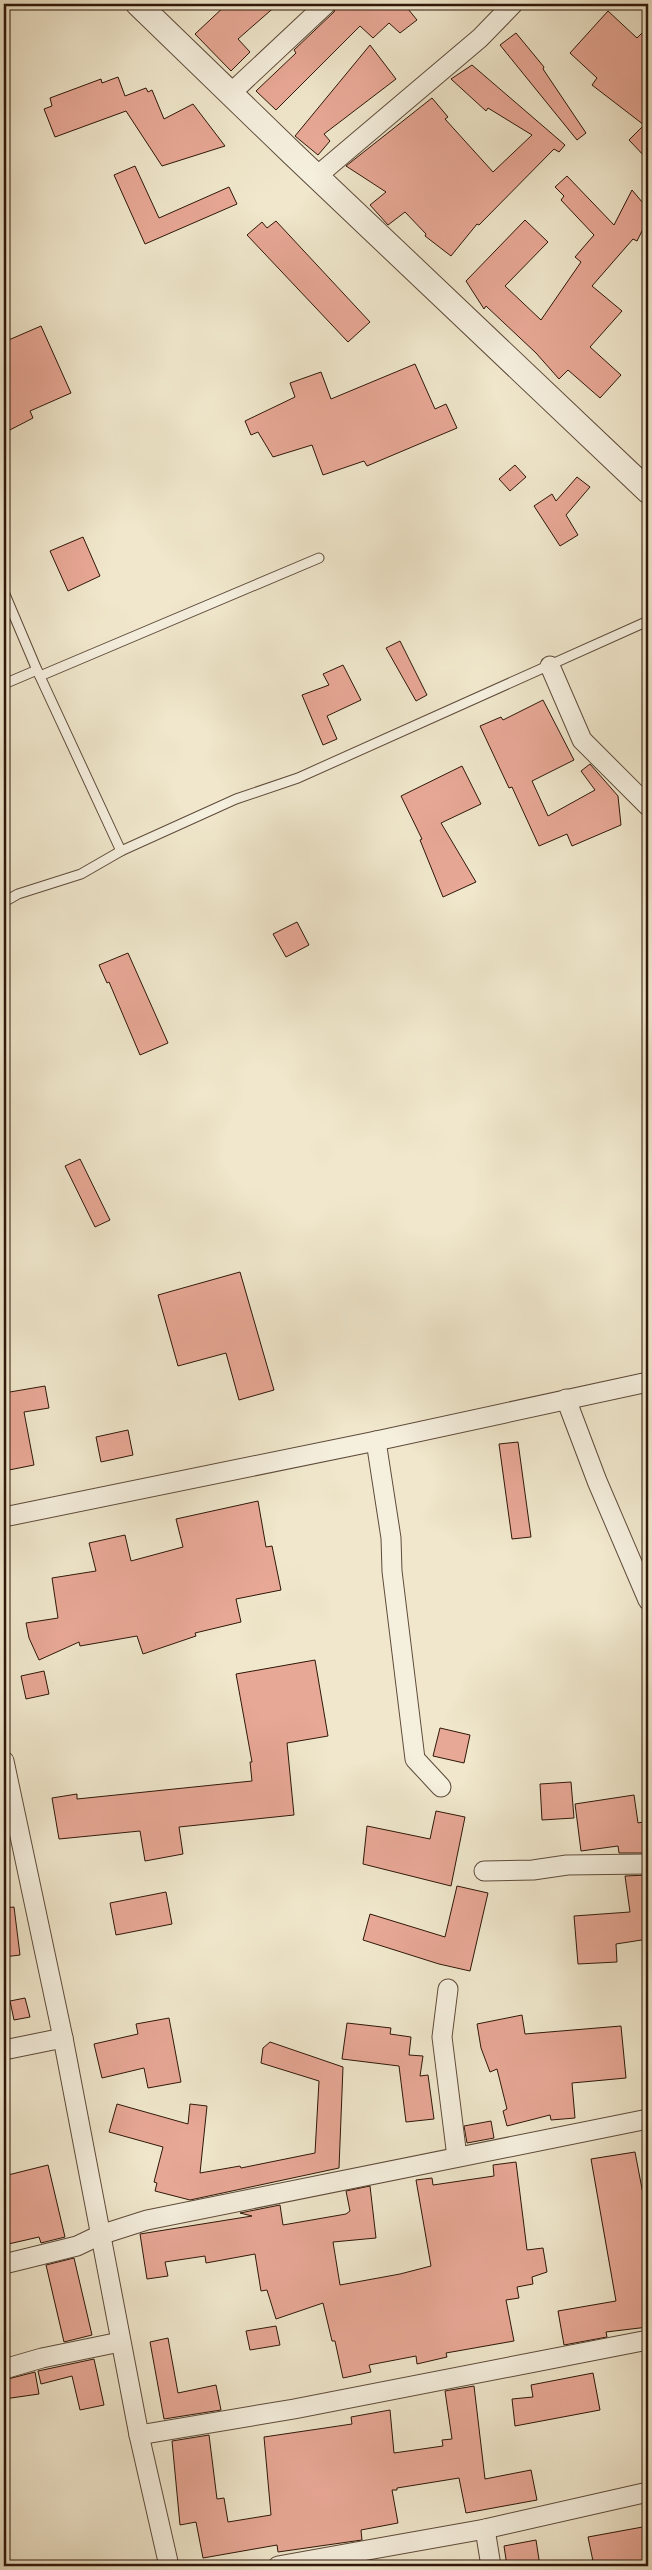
<svg xmlns="http://www.w3.org/2000/svg" width="652" height="2570" viewBox="0 0 652 2570" font-family="'IM FELL English',serif">
<rect width="100%" height="100%" fill="#f0e7cc"/>
<filter id="stains"><feTurbulence type="fractalNoise" baseFrequency=".004" numOctaves="4"/><feColorMatrix values="0 0 0 0 .2 0 0 0 0 .09 0 0 0 0 .02 0 0 0 .5 -.17"/></filter>
<radialGradient id="worn" r=".72"><stop offset=".6" stop-color="#630" stop-opacity="0"/><stop offset="1" stop-color="#630" stop-opacity=".3"/></radialGradient>
<g fill="#e8a896" stroke="#2e1709">
<path d="M 227,4 L 278,4 L 238,39 L 250,52 L 231,71 L 195,34 Z"/>
<path d="M 337,4 L 404,4 L 417,20 L 400,33 L 389,23 L 373,38 L 360,26 L 276,110 L 256,91 L 296,53 L 294,50 L 334,12 Z"/>
<path d="M 608,11 L 637,38 L 648,27 L 648,160 L 629,140 L 644,125 L 592,85 L 597,78 L 570,53 Z"/>
<path d="M 516,33 L 544,67 L 543,69 L 586,133 L 577,140 L 500,45 Z"/>
<path d="M 370,45 L 396,79 L 324,134 L 330,141 L 318,155 L 295,136 Z"/>
<path d="M 472,65 L 565,145 L 559,152 L 554,149 L 479,225 L 477,224 L 451,256 L 425,236 L 426,234 L 405,212 L 388,225 L 370,205 L 386,192 L 346,166 L 432,98 L 448,117 L 445,119 L 493,172 L 532,135 L 488,108 L 486,111 L 451,79 Z"/>
<path d="M 118,77 L 125,96 L 146,88 L 148,92 L 152,90 L 164,119 L 193,104 L 225,146 L 162,166 L 126,111 L 55,137 L 44,109 L 52,106 L 50,98 L 101,79 L 102,83 Z"/>
<path d="M 135,166 L 159,218 L 229,187 L 237,204 L 145,244 L 114,175 Z"/>
<path d="M 567,176 L 614,225 L 632,190 L 648,209 L 648,219 L 637,241 L 633,239 L 592,286 L 622,311 L 590,347 L 621,375 L 600,398 L 568,370 L 559,379 L 536,353 L 486,306 L 484,309 L 466,281 L 525,220 L 548,242 L 505,286 L 541,320 L 581,262 L 575,257 L 594,235 L 561,200 L 564,196 L 555,187 Z"/>
<path d="M 276,221 L 370,322 L 348,342 L 247,235 L 262,222 L 267,228 Z"/>
<path d="M 41,326 L 71,393 L 30,411 L 33,418 L 4,433 L 4,342 Z"/>
<path d="M 415,364 L 435,409 L 446,404 L 457,428 L 367,466 L 364,461 L 323,475 L 312,445 L 273,457 L 258,432 L 251,435 L 245,421 L 295,397 L 290,383 L 321,372 L 331,399 Z"/>
<path d="M 515,465 L 526,477 L 510,491 L 499,479 Z"/>
<path d="M 577,477 L 590,487 L 566,515 L 578,535 L 560,546 L 534,506 L 552,494 L 556,501 Z"/>
<path d="M 83,537 L 100,576 L 68,591 L 50,551 Z"/>
<path d="M 400,641 L 427,695 L 416,701 L 386,648 Z"/>
<path d="M 343,665 L 361,700 L 327,716 L 337,739 L 323,745 L 302,695 L 329,685 L 323,674 Z"/>
<path d="M 543,700 L 574,760 L 532,781 L 548,816 L 595,790 L 581,771 L 590,764 L 618,796 L 621,825 L 572,846 L 567,834 L 539,846 L 512,787 L 509,788 L 480,726 L 501,717 L 503,720 Z"/>
<path d="M 462,766 L 481,804 L 441,823 L 476,882 L 443,897 L 420,840 L 422,839 L 401,796 Z"/>
<path d="M 297,922 L 309,945 L 286,957 L 273,934 Z"/>
<path d="M 128,953 L 168,1043 L 140,1055 L 109,982 L 107,983 L 99,965 Z"/>
<path d="M 80,1159 L 110,1220 L 95,1227 L 65,1166 Z"/>
<path d="M 240,1272 L 274,1390 L 239,1400 L 226,1353 L 178,1366 L 158,1295 Z"/>
<path d="M 45,1386 L 49,1408 L 24,1412 L 34,1465 L 4,1471 L 4,1393 Z"/>
<path d="M 128,1430 L 133,1455 L 101,1462 L 96,1437 Z"/>
<path d="M 518,1442 L 531,1537 L 512,1539 L 499,1444 Z"/>
<path d="M 258,1501 L 266,1547 L 272,1546 L 281,1590 L 236,1599 L 241,1622 L 195,1633 L 196,1636 L 143,1654 L 137,1636 L 80,1646 L 79,1642 L 39,1660 L 29,1638 L 26,1623 L 58,1618 L 52,1578 L 96,1571 L 89,1543 L 125,1535 L 131,1561 L 183,1547 L 176,1519 Z"/>
<path d="M 315,1660 L 328,1736 L 287,1743 L 294,1815 L 179,1827 L 183,1854 L 145,1861 L 140,1831 L 59,1839 L 52,1798 L 77,1794 L 77,1799 L 252,1781 L 250,1762 L 252,1762 L 236,1674 Z"/>
<path d="M 44,1671 L 49,1694 L 26,1699 L 21,1676 Z"/>
<path d="M 440,1728 L 470,1735 L 464,1763 L 433,1756 Z"/>
<path d="M 571,1782 L 574,1818 L 542,1820 L 540,1784 Z"/>
<path d="M 634,1795 L 638,1823 L 648,1821 L 648,1853 L 619,1853 L 618,1846 L 581,1851 L 575,1804 Z"/>
<path d="M 436,1811 L 465,1817 L 451,1886 L 363,1864 L 367,1826 L 430,1839 Z"/>
<path d="M 648,1875 L 648,1939 L 616,1944 L 617,1962 L 578,1964 L 574,1916 L 630,1912 L 625,1876 Z"/>
<path d="M 457,1886 L 488,1893 L 470,1971 L 439,1964 L 363,1940 L 370,1914 L 445,1937 Z"/>
<path d="M 166,1892 L 172,1924 L 116,1935 L 110,1903 Z"/>
<path d="M 14,1907 L 20,1955 L 4,1957 L 4,1908 Z"/>
<path d="M 25,1998 L 30,2017 L 14,2020 L 10,2001 Z"/>
<path d="M 522,2015 L 525,2034 L 621,2026 L 626,2078 L 572,2083 L 575,2118 L 551,2120 L 550,2115 L 507,2126 L 503,2111 L 507,2109 L 497,2069 L 490,2072 L 481,2048 L 477,2024 Z"/>
<path d="M 169,2018 L 181,2082 L 148,2088 L 144,2068 L 102,2078 L 94,2044 L 138,2034 L 136,2024 Z"/>
<path d="M 347,2023 L 391,2028 L 390,2034 L 411,2037 L 409,2055 L 423,2056 L 420,2076 L 428,2075 L 434,2119 L 406,2122 L 399,2066 L 342,2059 Z"/>
<path d="M 270,2042 L 343,2067 L 339,2168 L 190,2200 L 155,2191 L 157,2183 L 154,2182 L 163,2147 L 109,2132 L 117,2104 L 188,2124 L 190,2104 L 207,2106 L 200,2173 L 240,2166 L 241,2168 L 315,2153 L 319,2081 L 261,2063 L 263,2048 Z"/>
<path d="M 491,2121 L 494,2138 L 467,2143 L 464,2126 Z"/>
<path d="M 635,2152 L 647,2215 L 645,2215 L 648,2236 L 648,2327 L 606,2332 L 607,2337 L 564,2345 L 558,2311 L 616,2301 L 591,2159 Z"/>
<path d="M 516,2162 L 527,2250 L 543,2248 L 547,2272 L 532,2277 L 533,2284 L 517,2287 L 519,2298 L 506,2300 L 514,2341 L 446,2353 L 447,2357 L 417,2364 L 416,2356 L 369,2365 L 371,2372 L 343,2378 L 335,2341 L 332,2341 L 323,2303 L 276,2319 L 267,2290 L 261,2291 L 255,2254 L 206,2263 L 205,2256 L 165,2262 L 168,2276 L 147,2279 L 140,2234 L 252,2216 L 240,2213 L 280,2205 L 283,2225 L 346,2214 L 350,2211 L 346,2191 L 370,2186 L 376,2238 L 333,2242 L 340,2285 L 400,2274 L 431,2266 L 416,2180 L 432,2178 L 433,2185 L 494,2176 L 493,2165 Z"/>
<path d="M 48,2165 L 65,2237 L 41,2243 L 39,2237 L 4,2245 L 4,2176 Z"/>
<path d="M 74,2258 L 92,2335 L 64,2342 L 46,2265 Z"/>
<path d="M 276,2326 L 280,2345 L 250,2350 L 246,2331 Z"/>
<path d="M 168,2338 L 178,2393 L 216,2385 L 221,2410 L 164,2419 L 150,2342 Z"/>
<path d="M 94,2359 L 104,2405 L 80,2410 L 72,2376 L 41,2384 L 38,2371 Z"/>
<path d="M 35,2372 L 39,2394 L 4,2399 L 4,2380 Z"/>
<path d="M 593,2373 L 600,2410 L 515,2426 L 512,2399 L 533,2397 L 531,2385 Z"/>
<path d="M 474,2386 L 485,2479 L 531,2470 L 537,2500 L 466,2513 L 459,2478 L 397,2488 L 397,2490 L 392,2490 L 398,2523 L 361,2530 L 362,2540 L 278,2552 L 277,2545 L 203,2558 L 196,2522 L 180,2525 L 172,2441 L 209,2435 L 217,2499 L 224,2498 L 228,2522 L 271,2515 L 264,2437 L 352,2424 L 351,2417 L 390,2410 L 394,2453 L 443,2446 L 442,2440 L 452,2439 L 445,2391 Z"/>
<path d="M 648,2526 L 648,2566 L 594,2566 L 588,2537 Z"/>
<path d="M 536,2540 L 540,2566 L 507,2566 L 504,2546 Z"/>
</g>
<g fill="none" stroke-linecap="round" stroke-linejoin="round">
<defs>
<g id="service">
<path d="M 4,592 L 37,670 L 121,851 L 236,799 L 298,778 L 648,621"/>
<path d="M 40,676 L 319,558"/>
<path d="M 4,684 L 37,670"/>
<path d="M 4,902 L 18,894 L 81,874 L 121,851"/>
</g>
<g id="minor">
<path d="M 231,93 L 326,4"/>
<path d="M 317,176 L 480,38 L 513,4"/>
<path d="M 550,666 L 582,740 L 648,806"/>
<path d="M 566,1399 L 597,1481 L 648,1600"/>
<path d="M 376,1441 L 391,1538 L 392,1571 L 415,1759 L 441,1787"/>
<path d="M 4,1517 L 376,1441 L 648,1382"/>
<path d="M 4,1761 L 63,2038 L 139,2435 L 169,2566"/>
<path d="M 484,1871 L 533,1870 L 567,1865 L 648,1864"/>
<path d="M 448,1989 L 442,2037 L 457,2157"/>
<path d="M 4,2050 L 63,2038"/>
<path d="M 4,2264 L 77,2246 L 100,2235 L 147,2220 L 648,2119"/>
<path d="M 4,2369 L 42,2358 L 120,2342"/>
<path d="M 139,2435 L 294,2409 L 648,2340"/>
<path d="M 485,2529 L 491,2566"/>
<path d="M 278,2566 L 485,2529 L 648,2492"/>
</g>
<path id="tertiary" d="M 138,4 L 293,154 L 648,491"/>
</defs>
<use href="#service" stroke="#5e4b3a" stroke-width="11"/>
<use href="#minor" stroke="#5e4b3a" stroke-width="21"/>
<use href="#tertiary" stroke="#5e4b3a" stroke-width="26"/>
<use href="#service" stroke="#f5efde" stroke-width="9"/>
<use href="#minor" stroke="#f5efde" stroke-width="19"/>
<use href="#tertiary" stroke="#f5efde" stroke-width="24"/>
</g>
<rect width="652" height="2570" fill="none" stroke="#f0e7cc" stroke-width="20"/>
<rect x="5" y="5" width="642" height="2560" fill="none" stroke="#2e1709" stroke-width="2.5"/>
<rect x="10" y="10" width="632" height="2550" fill="none" stroke="#2e1709"/>
<rect width="100%" height="100%" filter="url(#stains)"/>
<rect width="100%" height="100%" fill="url(#worn)"/>
</svg>
